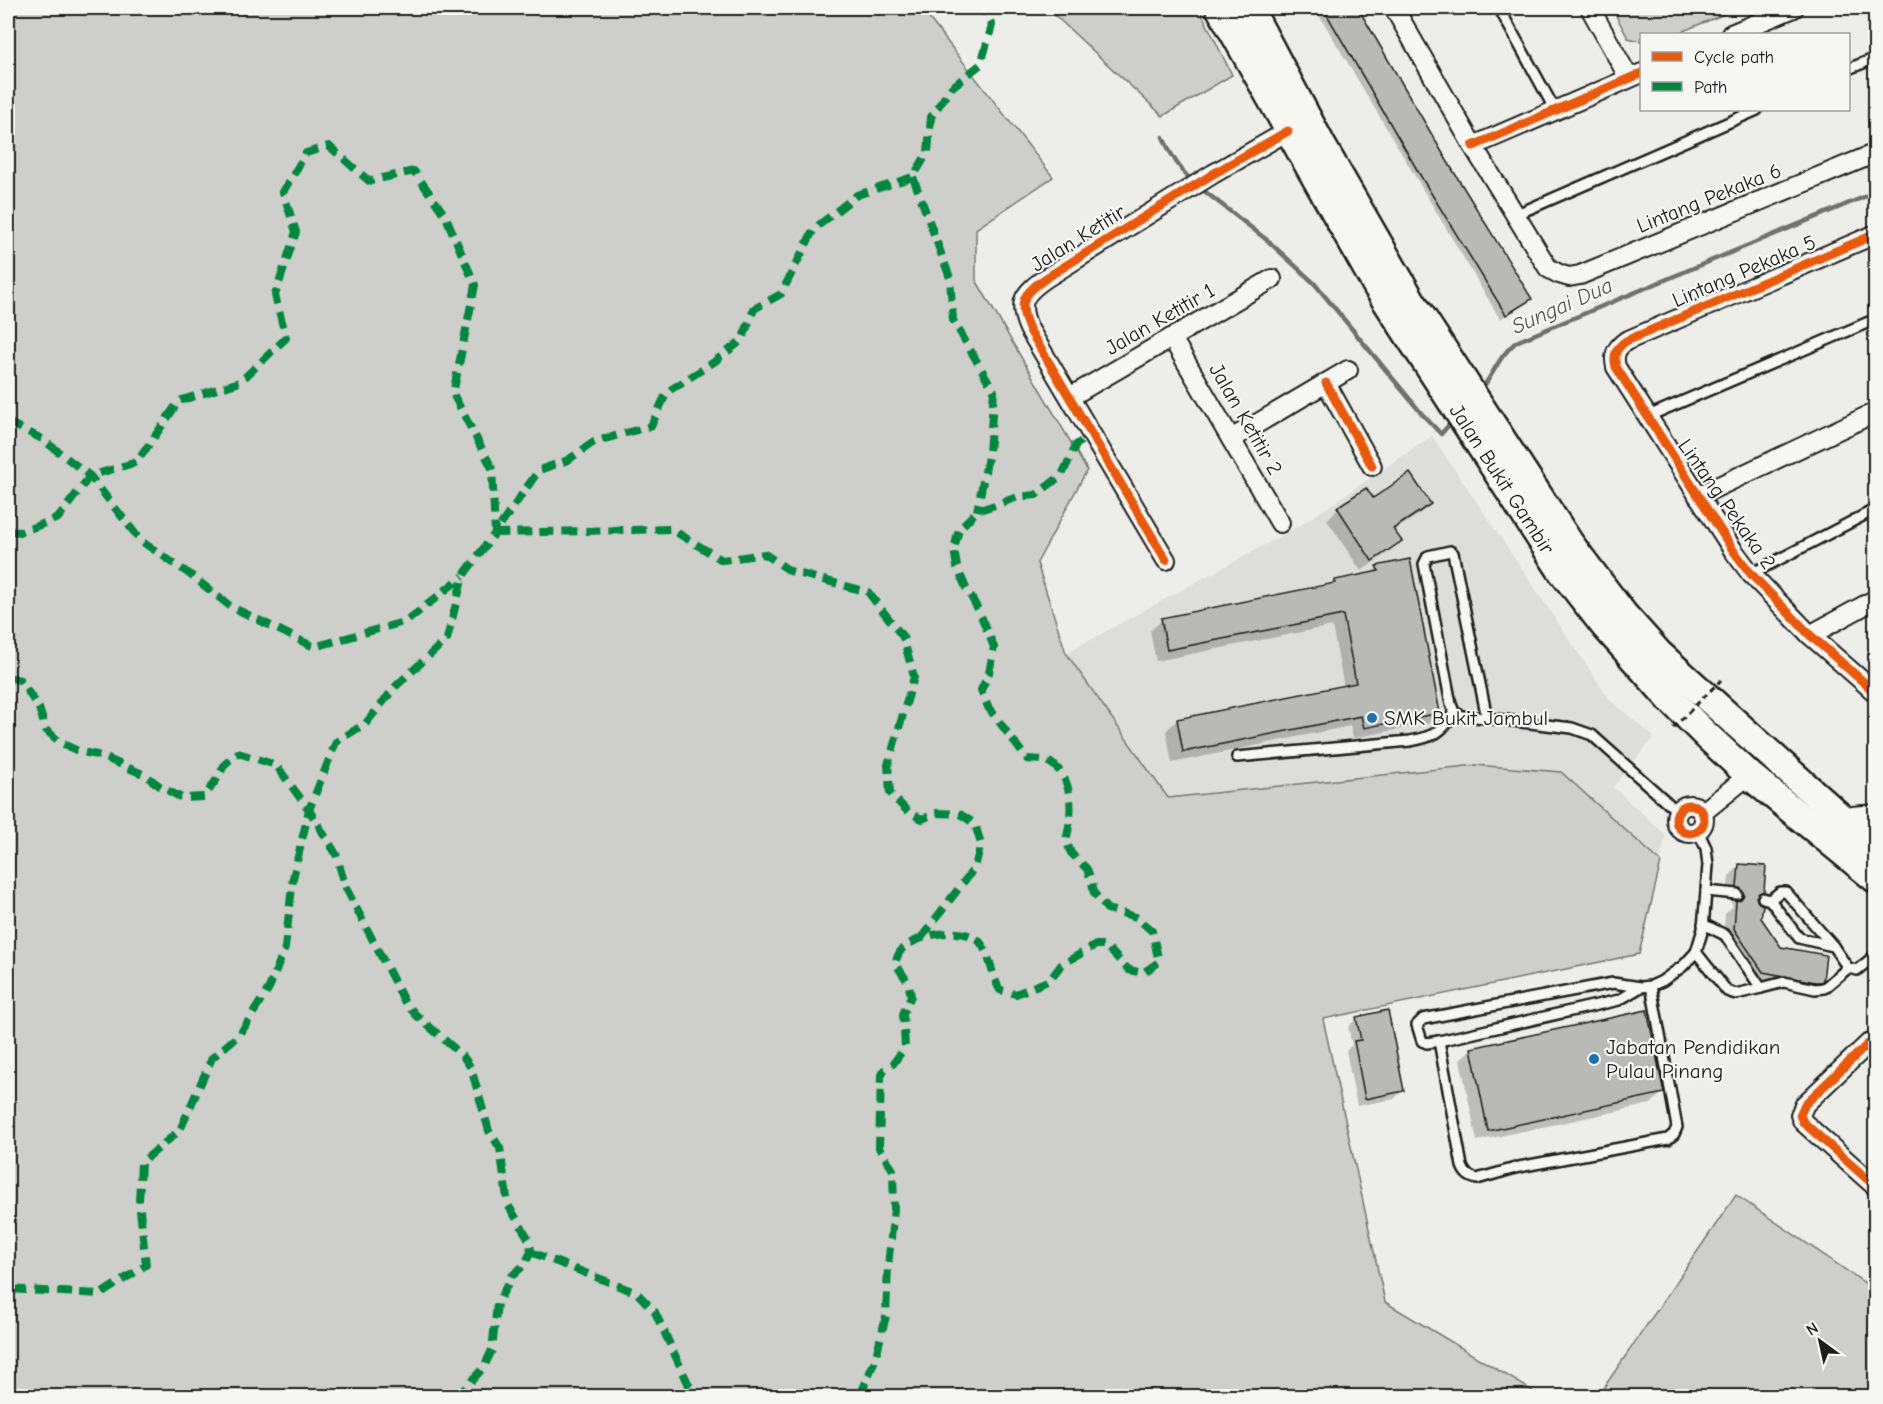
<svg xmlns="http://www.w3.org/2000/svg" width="1883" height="1404" viewBox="0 0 1883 1404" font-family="'Comic Neue',sans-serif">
<rect width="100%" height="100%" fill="#edede9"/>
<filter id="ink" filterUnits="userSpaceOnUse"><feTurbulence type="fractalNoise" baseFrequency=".0167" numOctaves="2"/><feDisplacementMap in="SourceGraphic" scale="12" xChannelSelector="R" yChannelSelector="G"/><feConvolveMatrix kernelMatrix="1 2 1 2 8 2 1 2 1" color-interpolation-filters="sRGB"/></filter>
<g filter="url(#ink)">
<path fill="#ddddda" d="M 1432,436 L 1610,700 L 1654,737 L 1613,787 L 1666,835 L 1639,954 L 1323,1019 L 1066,653 L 1301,525 Z"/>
<g fill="#cececb" stroke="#757574" stroke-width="1.5">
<path d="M 8,8 L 921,8 L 1053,177 L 976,229 L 976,280 L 1087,470 L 1037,563 L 1066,653 L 1168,798 L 1476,765 L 1561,772 L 1661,862 L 1639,954 L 1323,1019 L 1385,1302 L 1541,1396 L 8,1396 Z"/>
<path d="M 1047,8 L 1199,8 L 1232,75 L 1163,116 Z"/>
<path d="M 1612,8 L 1739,8 L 1676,34 L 1642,34 L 1641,41 L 1628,38 Z"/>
<path d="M 1736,1195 L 1875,1290 L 1875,1396 L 1598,1396 Z"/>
</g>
<g fill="#0003">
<path d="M 1315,8 L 1356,8 L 1448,165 L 1530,299 L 1525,304 L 1500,319 Z"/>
<path d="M 1366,490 L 1373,500 L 1429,504 L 1418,515 L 1393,531 L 1400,541 L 1389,552 L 1361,571 L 1327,520 L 1338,508 Z"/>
<path d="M 1409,561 L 1439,712 L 1427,724 L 1353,738 L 1350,726 L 1172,763 L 1166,731 L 1177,720 L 1344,687 L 1332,626 L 1156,661 L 1150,631 L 1162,620 L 1332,585 L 1336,582 L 1370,575 L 1377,568 Z"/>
<path d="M 1740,865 L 1762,891 L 1755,898 L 1760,918 L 1780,948 L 1822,979 L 1808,992 L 1752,983 L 1723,940 L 1725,914 L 1733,906 L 1730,900 L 1727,898 L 1729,876 Z"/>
<path d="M 1357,1018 L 1402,1091 L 1394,1099 L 1357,1106 L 1346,1051 L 1352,1045 L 1348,1027 Z"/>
<path d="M 1471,1049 L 1662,1093 L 1651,1104 L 1477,1141 L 1460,1060 Z"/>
</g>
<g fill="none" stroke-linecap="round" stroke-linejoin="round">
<g stroke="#6f6f6d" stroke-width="4.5">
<path d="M 1163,137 C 1170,154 1179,169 1193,182"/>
<path d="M 1199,187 L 1267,240 L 1314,283 L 1422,414 L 1441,434 L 1454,419"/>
<path d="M 1480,391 C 1495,373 1497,358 1516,342 L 1876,192"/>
</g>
</g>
<g fill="#b9b9b6" stroke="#1c1c1c" stroke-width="1.5">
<path d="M 1323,8 L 1358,8 L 1449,164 L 1532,299 L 1506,315 L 1423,180 Z"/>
<path d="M 1410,473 L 1431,504 L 1393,529 L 1402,541 L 1372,561 L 1337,507 L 1366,488 L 1373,498 Z"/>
<path d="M 1410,559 L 1440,713 L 1364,728 L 1361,716 L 1183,752 L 1177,719 L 1356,683 L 1343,615 L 1167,650 L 1161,618 L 1335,583 L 1335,580 L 1379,571 L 1376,566 Z"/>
<path d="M 1739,864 L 1766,866 L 1764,891 L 1759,893 L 1756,897 L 1758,902 L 1763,905 L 1761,918 L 1781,947 L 1826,955 L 1823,980 L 1821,982 L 1815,982 L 1763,972 L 1734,929 L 1736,901 L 1742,898 L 1744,894 L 1741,889 L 1737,887 Z"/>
<path d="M 1388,1010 L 1404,1091 L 1365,1099 L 1354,1041 L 1361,1040 L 1356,1017 Z"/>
<path d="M 1647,1010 L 1664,1093 L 1488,1131 L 1471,1048 Z"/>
</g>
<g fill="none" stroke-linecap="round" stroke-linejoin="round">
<defs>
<g id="service">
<path d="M 1499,8 L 1555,110"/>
<path d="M 1848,69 L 1876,58"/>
<path d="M 1515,215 L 1757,110"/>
<path d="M 1646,417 L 1876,319"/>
<path d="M 1751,574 L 1876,509"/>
<path d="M 1487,718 L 1462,716 L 1454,712 L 1451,704 L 1424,564 L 1428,556 L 1450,551 L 1453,553 L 1487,718 L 1572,728 L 1592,735 L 1678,812"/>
<path d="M 1237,757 L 1410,741 C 1432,737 1443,733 1454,712"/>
<path d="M 1706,891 L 1737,894"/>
<path d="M 1763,898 L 1770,900 L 1799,938 L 1833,946"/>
<path d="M 1770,900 L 1780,892 L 1786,892 L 1833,946 L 1848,968 L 1857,970 L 1876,955"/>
<path d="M 1703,924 L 1725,935 L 1761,988 L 1784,982 L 1815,989 L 1824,988 L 1848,968"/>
<path d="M 1696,952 L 1727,991 L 1736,994 L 1761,988"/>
<path d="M 1641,987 L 1619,1000 L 1439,1041 L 1427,1043 L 1422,1041 L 1417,1025 L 1423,1019 L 1613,983 L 1641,987 L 1651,986 L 1662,981 L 1683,966 L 1696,952 L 1703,929 L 1708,865 L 1706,848 L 1698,831"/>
<path d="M 1439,1041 L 1462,1166 C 1465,1174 1469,1177 1477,1179 L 1519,1167 L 1668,1139 L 1674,1134 L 1677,1127 L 1651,986"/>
</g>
<g id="minor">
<path d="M 1394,8 L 1473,146 L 1548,268 L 1559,274 L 1569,277 L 1580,275 L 1876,153"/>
<path d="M 1590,8 L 1629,78"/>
<path d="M 1731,34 L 1794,8"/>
<path d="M 1473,146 L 1642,73"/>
<path d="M 1876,234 L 1626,341 C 1616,348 1613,355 1616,367 L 1733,550 L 1751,574 L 1810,635 L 1876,693"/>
<path d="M 1172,338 L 1280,523"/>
<path d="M 1326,383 L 1372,466"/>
<path d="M 1070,397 L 1272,279"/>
<path d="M 1231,439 L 1348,370"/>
<path d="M 1698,496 L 1876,412"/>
<path d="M 1166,560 L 1029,329 C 1017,302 1023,294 1046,278 L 1213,174 L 1288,131"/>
<path d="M 1810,635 L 1876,599"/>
<circle cx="1690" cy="819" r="14"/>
<path d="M 1702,813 L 1749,775"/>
<path d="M 1840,817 L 1876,814"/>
<path d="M 1876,1042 L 1868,1044 L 1805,1104 L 1800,1115 L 1803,1122 L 1876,1187"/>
</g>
<g id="primary">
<path d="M 1220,8 L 1378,288 L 1561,570 L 1604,625 L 1671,700 L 1706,735 L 1749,775 L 1876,879"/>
<path d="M 1249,8 L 1322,146 L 1412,302 L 1570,544 L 1623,614 L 1659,654 L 1840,817 L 1876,847"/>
</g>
</defs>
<use href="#service" stroke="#1c1c1c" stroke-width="14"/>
<use href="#minor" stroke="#1c1c1c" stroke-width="22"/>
<use href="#primary" stroke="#1c1c1c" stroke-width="32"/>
<use href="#service" stroke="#f6f6f2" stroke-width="9"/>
<use href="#minor" stroke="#f6f6f2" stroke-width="18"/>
<use href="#primary" stroke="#f6f6f2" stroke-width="27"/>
<path stroke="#1c1c1c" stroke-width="3" stroke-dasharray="6 4.5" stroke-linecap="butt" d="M 1673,728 L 1721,680"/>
<g stroke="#00873e" stroke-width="8" stroke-dasharray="15 8" stroke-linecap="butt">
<path d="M 913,177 L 950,278 L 953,320 L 994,391 L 989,452 L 977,511"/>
<path d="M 8,422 L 42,439 L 90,476 L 141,541 L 188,573 L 230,606 L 314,647 L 407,621 L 463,576"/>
<path d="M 8,531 L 21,532 L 58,518 L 90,476 L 137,462 L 179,401 L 240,382 L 286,338 L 275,295 L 296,232 L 283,192 L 306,153 L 329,146 L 369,181 L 414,171 L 446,217 L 475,285 L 453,394 L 492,468 L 495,533 L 463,576 L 447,639 L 396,686 L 366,723 L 336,742 L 309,810 L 293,878 L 285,948 L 269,988 L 240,1034 L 212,1058 L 180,1130 L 141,1163 L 139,1201 L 146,1265 L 101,1294 L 8,1289"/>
<path d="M 8,677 L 20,680 L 39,708 L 46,730 L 61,743 L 78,751 L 101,756 L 145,775 L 161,787 L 182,798 L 204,797 L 217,779 L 225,764 L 238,753 L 276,765 L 309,810 L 336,854 L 346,888 L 404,1001 L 416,1015 L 463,1056 L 471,1068 L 489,1131 L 500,1148 L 508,1205 L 530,1241 L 531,1252 L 524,1265 L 512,1276 L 497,1304 L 492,1350 L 484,1367 L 458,1396"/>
<path d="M 921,938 L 975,867 L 981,844 L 975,824 L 960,814 L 937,813 L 922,819 L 908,812 L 890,793 L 888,765 L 914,677 L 903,637 L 868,592 L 790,571 L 765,554 L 722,560 L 671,529 L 495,533 L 539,470 L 568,460 L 594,442 L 651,426 L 667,392 L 714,362 L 742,340 L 754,309 L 781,294 L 814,229 L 857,195 L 913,177 L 928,152 L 931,117 L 951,88 L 981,64 L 992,25 L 983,8"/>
<path d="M 531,1252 L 637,1293 L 655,1312 L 694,1396"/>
<path d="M 860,1396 L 875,1360 L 886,1316 L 888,1266 L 894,1209 L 893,1170 L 879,1148 L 881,1077 L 884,1070 L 893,1064 L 905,1047 L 903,1014 L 911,996 L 908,982 L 895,963 C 897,957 900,950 904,947 C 921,934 965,925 980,942 C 991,956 991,975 1000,990 L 1016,994 L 1050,980 L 1061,965 L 1096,945 L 1105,945 L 1129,970 L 1143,973 L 1159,962 L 1152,931 L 1136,917 L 1107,909 L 1094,893 L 1092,882 L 1087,869 L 1071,853 L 1066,840 C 1073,815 1075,774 1047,761 C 1042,759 1033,760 1027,759 L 988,707 L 981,690 L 989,673 L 994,647 L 979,611 L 966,588 L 957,567 L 954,549 L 959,529 L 977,511 L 1018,497 L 1036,495 L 1062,475 L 1076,445 L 1091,434"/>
</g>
<defs>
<g id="cycleway">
<path d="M 1473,146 L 1642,73"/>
<path d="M 1876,234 L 1626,341 C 1616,348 1613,355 1616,367 L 1733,550 L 1751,574 L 1810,635 L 1876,693"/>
<path d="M 1326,383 L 1372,466"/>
<path d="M 1166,560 L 1029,329 C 1017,302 1023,294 1046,278 L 1213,174 L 1288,131"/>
<circle cx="1690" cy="819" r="14"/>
<path d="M 1876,1042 L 1868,1044 L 1805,1104 L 1800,1115 L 1803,1122 L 1876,1187"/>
</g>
</defs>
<use href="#cycleway" stroke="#f6f6f2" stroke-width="13"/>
<use href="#cycleway" stroke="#e8590c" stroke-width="9"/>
</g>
</g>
<g fill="#1f6fb2" stroke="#f6f6f2" stroke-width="2">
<circle cx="1372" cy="718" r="6"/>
<circle cx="1594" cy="1059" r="6"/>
</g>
<g text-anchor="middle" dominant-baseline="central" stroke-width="4.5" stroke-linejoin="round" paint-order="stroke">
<g font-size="21" fill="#1c1c1c" stroke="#f6f6f2">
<text transform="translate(1709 198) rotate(-22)">Lintang Pekaka 6</text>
<text transform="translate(1078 238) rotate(-32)">Jalan Ketitir</text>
<text transform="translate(1744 271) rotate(-23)">Lintang Pekaka 5</text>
<text transform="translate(1160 319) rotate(-30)">Jalan Ketitir 1</text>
<text transform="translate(1246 419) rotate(60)">Jalan Ketitir 2</text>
<text transform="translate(1502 479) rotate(57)">Jalan Bukit Gambir</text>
<text transform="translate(1727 504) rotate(55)">Lintang Pekaka 2</text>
</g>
<g font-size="21" fill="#1c1c1c" stroke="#f6f6f2" text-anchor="start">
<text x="1384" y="718">SMK Bukit Jambul</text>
<text x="1606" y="1047">Jabatan Pendidikan<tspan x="1606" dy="24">Pulau Pinang</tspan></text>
</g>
<g font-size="22" font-style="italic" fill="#535352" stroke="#f6f6f2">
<text transform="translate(1562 306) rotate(-24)">Sungai Dua</text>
</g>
</g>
<rect width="1883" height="1404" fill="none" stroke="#f6f6f2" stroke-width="30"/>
<rect x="15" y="15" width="1853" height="1374" fill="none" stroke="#1c1c1c" stroke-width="2" filter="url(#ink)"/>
<rect x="1640" y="33" width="210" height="78" fill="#f6f6f2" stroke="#9f9f9c" stroke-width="1.5"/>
<rect x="1652" y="52" width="30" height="9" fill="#e8590c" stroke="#9f9f9c" stroke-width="1.5"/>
<text x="1694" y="63" font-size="18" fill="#1c1c1c">Cycle path</text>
<rect x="1652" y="82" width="30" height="9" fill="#00873e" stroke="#9f9f9c" stroke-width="1.5"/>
<text x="1694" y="93" font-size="18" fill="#1c1c1c">Path</text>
<g transform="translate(1820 1341) rotate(327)" stroke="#f6f6f2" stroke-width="4.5" paint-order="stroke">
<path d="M0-4.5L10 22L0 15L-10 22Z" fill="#1c1c1c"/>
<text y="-9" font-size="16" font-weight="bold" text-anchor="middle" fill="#1c1c1c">N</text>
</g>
</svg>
